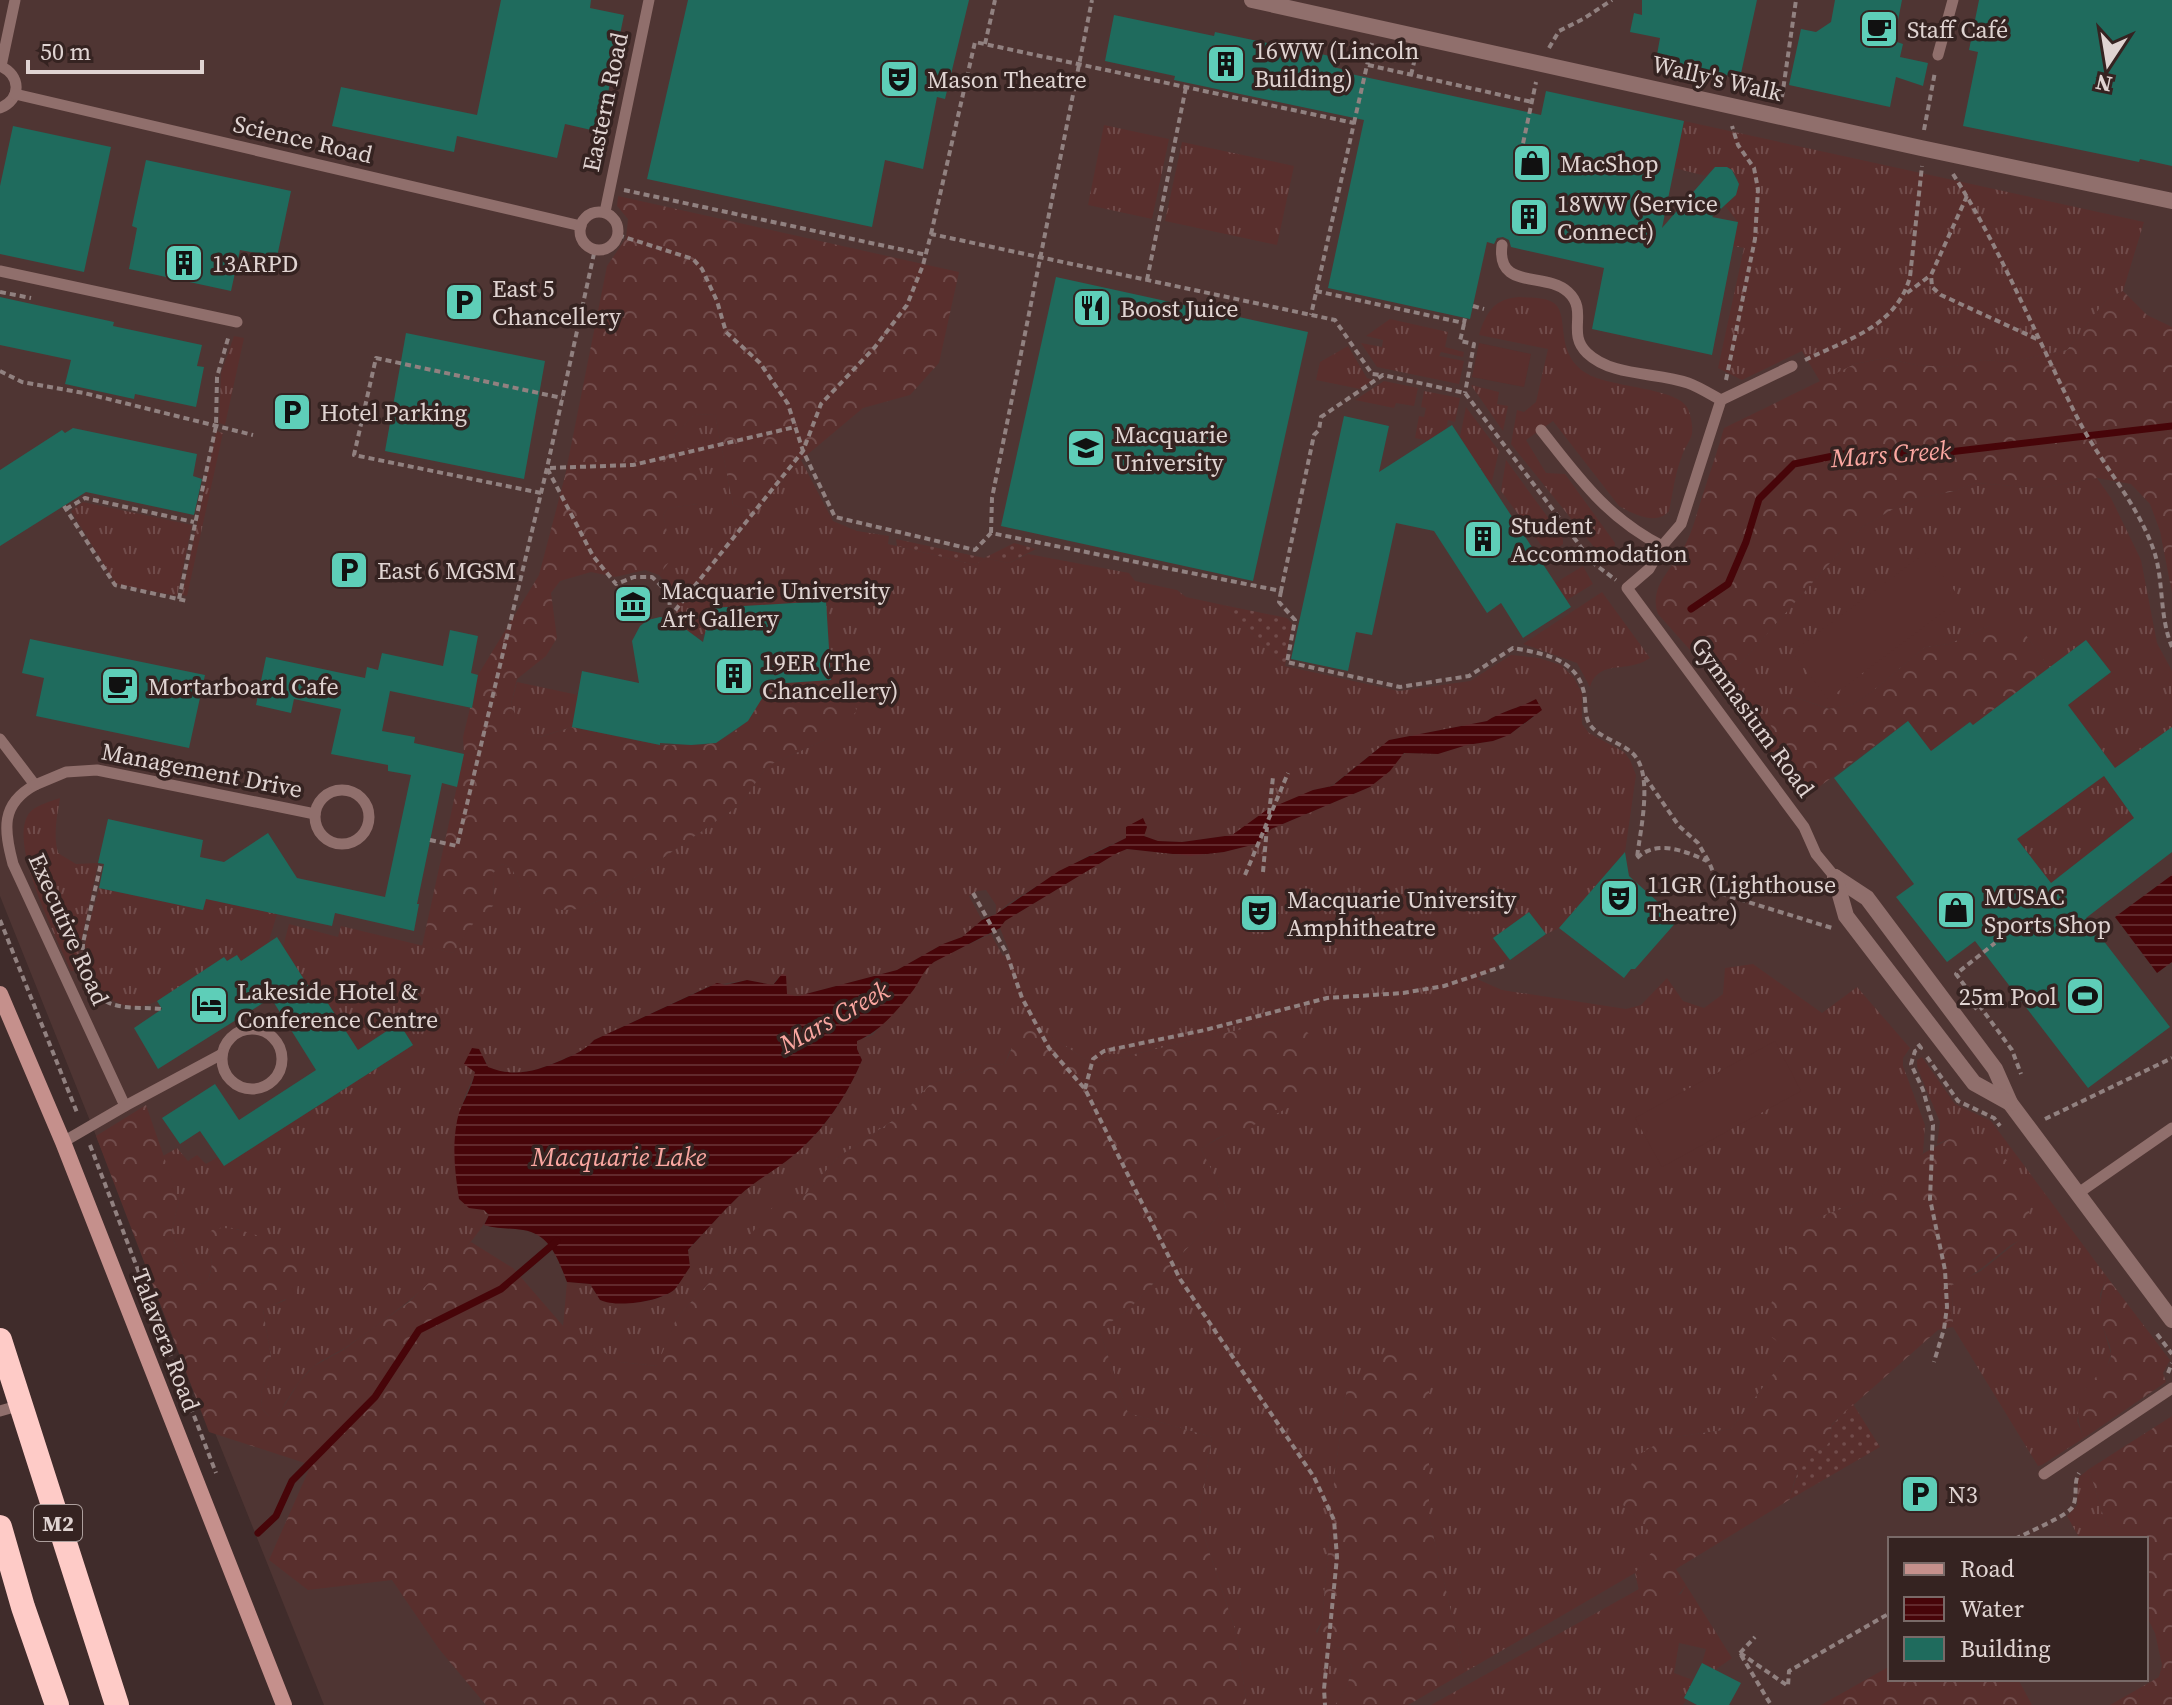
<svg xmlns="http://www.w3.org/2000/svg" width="2172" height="1705" viewBox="0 0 2172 1705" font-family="'Source Serif 4',serif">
<defs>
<pattern id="grass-tufts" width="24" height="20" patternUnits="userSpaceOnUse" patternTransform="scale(2)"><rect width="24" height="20" fill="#592f2d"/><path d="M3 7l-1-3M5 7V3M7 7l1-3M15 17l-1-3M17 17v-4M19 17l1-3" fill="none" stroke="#714c4b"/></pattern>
<pattern id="forest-crowns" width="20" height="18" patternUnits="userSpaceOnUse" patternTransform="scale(2)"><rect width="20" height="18" fill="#592f2d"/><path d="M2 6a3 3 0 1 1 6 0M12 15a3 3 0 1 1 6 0" fill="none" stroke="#714c4b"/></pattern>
<pattern id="garden-dots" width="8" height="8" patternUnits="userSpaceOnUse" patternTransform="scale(2)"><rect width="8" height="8" fill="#592f2d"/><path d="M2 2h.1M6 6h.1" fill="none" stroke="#714c4b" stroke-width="1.8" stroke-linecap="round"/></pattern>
<pattern id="water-rules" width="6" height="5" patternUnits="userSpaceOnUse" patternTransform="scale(2)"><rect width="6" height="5" fill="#470509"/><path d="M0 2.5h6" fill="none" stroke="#61292c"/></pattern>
</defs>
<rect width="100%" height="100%" fill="#402c2b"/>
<path fill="#4f3533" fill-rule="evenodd" d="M 0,0 L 2172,0 L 2172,1705 L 324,1705 L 0,896 ZM 1890,1539 L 2146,1539 L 2146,1679 L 1890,1679 Z"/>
<g fill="url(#grass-tufts)">
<path d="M 1684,121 L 2144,222 L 2123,291 L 2107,299 L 2067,350 L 2010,362 L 1983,360 L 1950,367 L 1916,365 L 1885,358 L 1855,364 L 1821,383 L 1802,351 L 1742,380 L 1718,368 L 1744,248 L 1733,246 L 1738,222 L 1721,201 L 1736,195 L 1738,179 C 1731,163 1716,163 1706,176 L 1674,168 Z"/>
<path d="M 1104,125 L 1169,139 L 1152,219 L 1088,205 Z"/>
<path d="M 1182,142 L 1294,166 L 1277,245 L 1165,221 Z"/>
<path d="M 1519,297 C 1529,298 1541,297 1550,301 C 1573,310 1551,351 1586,373 C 1609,388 1679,387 1688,409 C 1691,416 1693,427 1692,434 C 1690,441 1684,449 1682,456 C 1675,473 1673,493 1669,511 C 1657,526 1633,514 1619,506 L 1553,421 L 1526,440 L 1546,473 L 1565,474 L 1615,543 L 1614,551 L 1602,557 L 1511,444 L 1517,410 L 1524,412 L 1536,402 L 1548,349 L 1479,335 C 1486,312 1494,299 1519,297 Z"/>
<path d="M 1390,319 L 1448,332 L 1445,347 L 1464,352 L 1463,357 L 1441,352 L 1439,356 L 1464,361 L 1459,384 L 1377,367 L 1361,343 L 1382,347 L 1383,340 L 1366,336 Z"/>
<path d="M 234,336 L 244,338 L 225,425 L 219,423 L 221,373 Z"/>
<path d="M 1348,346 L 1367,378 L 1373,380 L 1360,389 L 1316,380 L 1320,362 Z"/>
<path d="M 1384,381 L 1418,388 L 1414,406 L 1396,403 L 1394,408 L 1355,400 Z"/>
<path d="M 1471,385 L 1499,392 L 1497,404 L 1508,406 L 1503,431 Z"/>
<path d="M 1424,391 L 1460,398 L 1455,422 L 1448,420 L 1446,430 L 1428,441 L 1415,438 L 1419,416 L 1424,417 L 1426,408 L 1421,407 Z"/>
<path d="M 1466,407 L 1499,451 L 1491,485 L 1460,437 Z"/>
<path d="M 715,414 L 733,505 L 757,511 L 801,460 L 833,521 L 857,531 L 889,536 L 888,544 L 976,565 L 984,558 L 1009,563 L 1028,554 L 1129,573 L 1135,581 L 1177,590 L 1186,597 L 1223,605 L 1285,666 L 1399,691 L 1470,681 L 1511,655 L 1539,658 L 1561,665 L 1574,678 L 1582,693 L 1582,724 L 1589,733 L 1624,752 L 1630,760 L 1636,775 L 1625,852 L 1559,928 L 1546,934 L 1529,912 L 1494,938 L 1508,959 L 1477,979 L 1502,990 L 1626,1009 L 1641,1005 L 1667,978 L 1683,1001 L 1704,1008 L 1723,994 L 1725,968 L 1753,964 L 1822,1013 L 1857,987 L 1910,1048 L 1903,1058 L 1903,1066 L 1925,1125 L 1923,1153 L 1864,1201 L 1796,1225 L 1790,1352 L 1731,1429 L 1667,1438 L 1622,1504 L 1661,1542 L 1635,1573 L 1465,1672 L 1429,1517 L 1429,1366 L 1347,1388 L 1335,1471 L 1322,1621 L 1316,1631 L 1322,1644 L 1341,1648 L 1352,1667 L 1347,1687 L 1335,1705 L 1247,1705 L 1235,1629 L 1199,1521 L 1212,1437 L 1128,1413 L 1099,1330 L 1127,1311 L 1226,1208 L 1216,1179 L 1201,1149 C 1226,1132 1256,1124 1283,1109 L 1277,1021 L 1092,1064 L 1037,1027 L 1010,1050 L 1005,1064 L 982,1065 L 930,1084 L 904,1113 L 837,1158 L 801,1200 L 773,1208 L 725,1266 L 677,1317 L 658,1366 L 619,1362 L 563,1327 L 567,1282 L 590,1284 L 600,1300 C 620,1306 659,1304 675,1289 C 680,1283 685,1274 690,1267 L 688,1251 C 705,1232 721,1213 739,1196 C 755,1180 776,1170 794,1155 C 824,1131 847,1096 862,1060 L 857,1049 L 857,1041 L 873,1035 L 919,979 L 925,968 L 942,957 L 991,934 L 1003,956 L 1010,953 L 1000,928 L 1005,921 L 1116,853 L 1127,849 L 1191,856 L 1224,852 L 1256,844 L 1271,829 L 1370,787 L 1405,753 L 1438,754 L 1467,745 L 1493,741 L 1509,735 L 1534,717 L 1536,699 C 1520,708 1502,711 1487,721 L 1389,740 L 1331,786 L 1313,790 L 1295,799 L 1232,835 L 1182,842 L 1158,841 L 1144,836 L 1144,832 C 1095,847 1053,877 1009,903 L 996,914 L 996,905 L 986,890 L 977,891 L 969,896 L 982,920 L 962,937 L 943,944 L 897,970 L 798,996 L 787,994 L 777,978 L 773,985 L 747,980 L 709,986 L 594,1040 C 584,1051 575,1054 561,1060 C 535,1071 515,1078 487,1067 L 486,1060 C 471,1075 457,1111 457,1134 L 484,1210 L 489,1215 C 464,1263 390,1317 345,1348 C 335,1354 323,1359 314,1366 C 298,1379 288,1399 278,1416 L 269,1416 L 262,1409 L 261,1394 L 271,1357 L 263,1309 L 286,1300 L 288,1248 L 237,1229 L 211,1252 L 212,1265 L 208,1281 L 197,1286 L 189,1278 L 171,1234 L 179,1200 L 163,1156 L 177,1148 L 188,1161 L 197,1155 L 206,1164 L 218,1157 L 224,1166 L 413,1045 L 398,1023 L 336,1064 L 342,1025 L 320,991 L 314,995 L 283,947 L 289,924 L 338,937 L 341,926 L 453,953 L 473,923 L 494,905 L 493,873 L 502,864 L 512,868 L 521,890 L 561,910 L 579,909 L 605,898 L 741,804 L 767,766 L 829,738 L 831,680 L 826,601 L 712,608 L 705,634 L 691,637 L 684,626 L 675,620 L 678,597 L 659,575 L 672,557 L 663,515 L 668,508 L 698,504 L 674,441 L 676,434 L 694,415 Z"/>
<path d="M 216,431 L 223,433 L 187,596 L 182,595 Z"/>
<path d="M 1506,460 L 1563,538 L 1563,544 C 1556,550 1549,550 1541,545 L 1501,491 Z"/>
<path d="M 2097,478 L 2111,498 L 2141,560 L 2157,643 L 2172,671 L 2172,727 L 2115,768 L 2068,705 L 2111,673 L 2086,640 L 2049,668 L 2023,631 L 1990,625 L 1949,644 L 1925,647 L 1873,691 L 1852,705 L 1830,709 L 1794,697 L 1768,721 L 1783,745 L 1779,765 L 1714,677 L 1740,664 L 1862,527 L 1895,508 L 1919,498 L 1955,491 L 1975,483 L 2040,488 Z"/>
<path d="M 83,502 L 192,525 L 177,596 L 116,584 L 71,511 Z"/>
<path d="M 1583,566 L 1593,584 L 1567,600 L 1555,583 Z"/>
<path d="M 1602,592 L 1650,658 C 1646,660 1642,663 1637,664 C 1619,670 1597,663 1590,687 L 1577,663 L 1523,644 Z"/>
<path d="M 517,682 L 578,695 L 572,727 L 539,737 L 522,733 L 511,704 Z"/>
<path d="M 2104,776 L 2134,818 L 2051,883 L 2017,839 Z"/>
<path d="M 60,798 C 57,817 53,834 58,853 L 76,864 L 98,863 L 78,957 L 80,970 L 71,971 C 58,940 4,838 31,811 C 38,805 51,801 60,798 Z"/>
<path d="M 99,888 L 203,910 L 208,888 L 225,903 L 277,914 L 268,944 L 241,961 L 237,955 L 227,961 L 224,958 C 202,972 173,996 150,1004 C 118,1015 86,988 85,955 C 84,933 94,909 99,888 Z"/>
<path d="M 1922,1057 L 1955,1104 L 1991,1121 L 2107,1277 L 2100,1294 L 2103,1327 L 2111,1354 L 2107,1368 L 2085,1389 L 2077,1421 L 2084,1438 L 2042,1465 L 2038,1466 L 1953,1327 L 1952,1285 L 1981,1271 L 2022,1238 L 1949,1139 L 1937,1144 L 1940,1122 L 1917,1067 L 1917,1060 Z"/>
<path d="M 2089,1469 L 2106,1524 L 2118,1539 L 2080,1539 L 2067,1516 L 2077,1505 L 2078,1478 Z"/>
<path d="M 1686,1585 L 1732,1658 L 1715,1670 L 1702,1663 L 1706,1649 L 1679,1643 L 1674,1673 L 1693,1680 L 1684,1698 L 1686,1700 L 1683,1705 L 1431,1705 L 1639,1589 L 1642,1604 L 1681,1594 Z"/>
</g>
<g fill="url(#forest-crowns)">
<path d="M 618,196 L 959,272 L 939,363 L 910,395 L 863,408 L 801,460 L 757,511 L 733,505 L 715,414 L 694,415 L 676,434 L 674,441 L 690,450 L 703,490 L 698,504 L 668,508 L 663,515 L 673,557 L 659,575 L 645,570 L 615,577 L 591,572 L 560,581 L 551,593 L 557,638 L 546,656 L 517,679 L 511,704 L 523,733 L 540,737 L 572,727 L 660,745 L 705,745 L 727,737 L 748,721 L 714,687 L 831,680 L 840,677 L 857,711 L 829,738 L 767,766 L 741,804 L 605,898 L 579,909 L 561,910 L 537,903 L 521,890 L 512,868 L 502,864 L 493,873 L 494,905 L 473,924 L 453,953 L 422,946 L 464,754 L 463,737 L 478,675 L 539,575 L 565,476 L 607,266 L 626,238 L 628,219 L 617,206 Z"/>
<path d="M 2123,291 L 2147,315 L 2172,327 L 2172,593 L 2160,531 L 2150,504 L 2131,484 L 2097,478 L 2040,488 L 1975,483 L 1955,491 L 1919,498 L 1895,508 L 1862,527 L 1740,664 L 1714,677 L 1658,614 C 1648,586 1673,569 1684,547 C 1693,531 1697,512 1703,494 C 1710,472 1718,450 1724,428 L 1855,364 L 1885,358 L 1916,365 L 1950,367 L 1983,360 L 2010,362 L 2067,350 L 2107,299 Z"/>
<path d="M 2008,624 L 2023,631 L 2049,668 L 1973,725 L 1969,722 L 1931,751 L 1908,721 L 1804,798 L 1779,765 L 1783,745 L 1768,721 L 1768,705 L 1782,698 L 1794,697 L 1829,709 L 1852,705 L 1873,691 L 1925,647 L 1949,644 L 1990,625 Z"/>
<path d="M 1277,1021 C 1321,1028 1327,1052 1319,1092 L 1256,1124 L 1218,1138 L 1201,1149 L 1216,1179 L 1226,1208 L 1127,1311 L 1099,1330 L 1128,1413 L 1212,1437 L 1199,1521 L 1235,1629 L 1247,1705 L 486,1705 L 439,1649 L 392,1580 L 308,1590 L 269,1560 L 311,1465 L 209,1432 L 96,1136 L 146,1105 L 179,1200 L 171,1234 L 189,1278 L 197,1286 L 208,1281 C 211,1272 213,1264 211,1255 C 210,1250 204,1243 206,1238 C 212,1213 275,1242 288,1248 C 297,1263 301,1277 296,1294 L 263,1310 L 271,1357 L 261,1394 L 262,1409 L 269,1416 L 278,1416 L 299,1382 L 314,1366 L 343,1350 L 409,1302 L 471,1242 L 513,1268 L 564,1327 L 619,1362 L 657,1366 L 677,1317 L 725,1266 L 773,1207 L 801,1200 L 837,1158 L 904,1113 L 930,1084 L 982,1065 L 1005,1064 L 1019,1031 L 1037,1027 L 1092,1064 Z"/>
<path d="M 1949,1139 C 1989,1143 2021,1158 2028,1201 C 2030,1213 2031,1227 2023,1237 C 2020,1241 2012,1244 2008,1247 C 1989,1262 1975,1276 1952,1285 L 1953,1327 L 1938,1330 L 1832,1424 L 1830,1441 L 1825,1448 C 1799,1454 1796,1477 1789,1500 L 1676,1569 L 1686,1585 L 1670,1605 L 1654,1608 L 1642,1604 L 1635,1573 L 1660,1542 L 1622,1504 L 1633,1458 L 1667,1438 L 1731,1429 L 1790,1352 L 1763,1330 L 1796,1225 L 1864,1201 L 1917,1157 Z"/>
<path d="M 2107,1277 L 2170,1360 L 2163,1373 L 2166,1382 L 2084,1438 C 2074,1413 2076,1394 2097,1376 C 2104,1370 2109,1366 2111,1356 C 2112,1345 2105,1336 2103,1326 C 2099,1308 2100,1293 2107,1277 Z"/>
<path d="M 1396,1345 L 1429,1366 L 1429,1517 L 1465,1672 L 1408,1705 L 1335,1705 L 1347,1687 L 1352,1667 L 1341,1648 L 1322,1644 L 1315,1639 L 1322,1621 L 1335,1471 L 1347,1388 Z"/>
<path d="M 2172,1416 L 2172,1705 L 2110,1705 L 2159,1677 L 2162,1665 L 2155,1633 L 2146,1615 L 2146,1539 L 2118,1539 L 2106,1524 L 2089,1469 Z"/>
<path d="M 1890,1666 L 1890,1679 L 2018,1679 L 2032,1705 L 1821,1705 Z"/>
</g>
<g fill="url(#garden-dots)">
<path d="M 896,539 L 984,558 L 1014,543 L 1036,549 L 1009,563 L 984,558 L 976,565 L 897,546 Z"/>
<path d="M 1223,605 L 1287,618 L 1292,623 L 1285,666 Z"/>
<path d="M 1853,1404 L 1880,1447 L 1789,1500 L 1801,1462 L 1809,1453 L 1825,1448 L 1830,1441 L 1832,1425 Z"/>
</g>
<g fill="#592f2d">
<path d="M 1479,343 L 1531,354 L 1524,387 L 1472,377 Z"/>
<path d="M 1925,553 L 1961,599 L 1828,699 L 1792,652 Z"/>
<path d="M 1775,1041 L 1801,1091 L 1662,1167 L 1635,1118 Z"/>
</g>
<g fill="url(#water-rules)">
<path d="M 1536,699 L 1542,710 L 1509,735 L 1493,741 L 1467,745 L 1438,754 L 1404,753 L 1390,771 L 1370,787 L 1271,829 L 1256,844 L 1224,852 L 1191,856 L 1127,849 L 1117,853 L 1005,921 L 1000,928 L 934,962 C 922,971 920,982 911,993 C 897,1011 878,1033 857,1041 L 857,1049 L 862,1060 C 847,1096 824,1130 794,1155 C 776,1170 756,1180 739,1196 C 721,1213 705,1232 688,1250 L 690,1267 C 685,1274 680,1283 675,1289 C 661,1302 617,1308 600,1300 L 590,1284 L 567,1282 C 558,1259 550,1234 523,1230 C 509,1228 498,1229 484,1225 L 489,1215 L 484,1210 L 469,1208 L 459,1199 C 455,1173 452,1147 457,1121 C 460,1104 472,1090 475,1072 L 464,1064 L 472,1048 L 479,1049 L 488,1067 C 515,1078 536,1071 562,1060 C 575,1054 584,1051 594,1040 L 717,983 L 726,985 L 747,980 L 773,985 L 782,974 L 786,975 L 787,994 L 798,996 L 897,970 L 943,944 L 962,937 L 982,920 L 996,914 L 1059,871 L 1126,838 L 1126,827 L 1143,818 L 1147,827 L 1144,836 L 1158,841 L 1182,842 L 1232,835 L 1268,809 L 1313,790 L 1332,786 L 1389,740 L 1487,721 C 1502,711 1520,708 1536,699 Z"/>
<path d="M 2172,875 L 2172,962 L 2157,973 L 2115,917 Z"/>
</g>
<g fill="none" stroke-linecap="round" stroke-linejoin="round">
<g stroke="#470509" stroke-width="7">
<path d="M 1691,609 L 1728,584 L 1746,542 L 1759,499 L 1794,464 L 1843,454 L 1949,452 L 2172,426"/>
<path d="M 258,1533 L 276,1516 L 292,1481 L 375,1397 L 419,1330 L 501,1289 L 557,1241"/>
</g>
</g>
<g fill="#1f6b5d" fill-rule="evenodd">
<path d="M 501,0 L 591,0 L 590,8 L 624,15 L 600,132 L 565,124 L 557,158 L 457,136 L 454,152 L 332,126 L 341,87 L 477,115 Z"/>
<path d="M 688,0 L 969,0 L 945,99 L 937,97 L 923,169 L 885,160 L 872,227 L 647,179 Z"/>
<path d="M 1642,0 L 1757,0 L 1740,78 L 1656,60 L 1660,38 L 1630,32 L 1634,13 L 1642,15 Z"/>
<path d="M 1835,0 L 1902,0 L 1894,41 L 1903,44 L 1900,57 L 1928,63 L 1923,86 L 1896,77 L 1890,107 L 1789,85 L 1801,29 L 1816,32 L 1831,22 Z"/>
<path d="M 1979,0 L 2172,0 L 2172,166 L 2140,159 L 2139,162 L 1963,126 L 1978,52 L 1969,50 Z"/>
<path d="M 1114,15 L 1214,36 L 1215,32 L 1335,57 L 1333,67 L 1351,71 L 1351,74 L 1541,115 L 1546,91 L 1684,121 L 1662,228 L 1715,167 L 1727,167 L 1732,170 L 1739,184 L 1736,195 L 1712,217 L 1738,222 L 1712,355 L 1592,329 L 1604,268 L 1511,247 L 1509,240 L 1503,237 L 1497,238 L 1494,244 L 1487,242 L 1470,319 L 1328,288 L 1364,120 L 1174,80 L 1175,76 L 1105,61 Z"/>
<path d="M 13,126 L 111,147 L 84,272 L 0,254 L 0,186 Z"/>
<path d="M 146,160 L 291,191 L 277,257 L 240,250 L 231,291 L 129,269 L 137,228 L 132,226 Z"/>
<path d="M 1056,277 L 1308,332 L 1253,581 L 1001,526 Z"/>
<path d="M 0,297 L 114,322 L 113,326 L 202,345 L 197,366 L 204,367 L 196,407 L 135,394 L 134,399 L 65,384 L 71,360 L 0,345 Z"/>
<path d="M 406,333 L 545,361 L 524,479 L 385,451 Z"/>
<path d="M 1344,416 L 1389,426 L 1379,472 L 1452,425 L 1571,607 L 1523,638 L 1501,603 L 1487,613 L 1434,531 L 1396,523 L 1372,635 L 1356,632 L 1348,671 L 1291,659 Z"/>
<path d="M 73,428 L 197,454 L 193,476 L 202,479 L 194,515 L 86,492 L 0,546 L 0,470 L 62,430 L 65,433 Z"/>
<path d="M 826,601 L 831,680 L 771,684 L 748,721 L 716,743 L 691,745 L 660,743 L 660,745 L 572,727 L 582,671 L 639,683 L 632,641 L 640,626 L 648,620 L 660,617 L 672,619 L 703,642 L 711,608 Z"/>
<path d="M 450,630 L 478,636 L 471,673 L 478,675 L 472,708 L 390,691 L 382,731 L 415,737 L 414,743 L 464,754 L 457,787 L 442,783 L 417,904 L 419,904 L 414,931 L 335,913 L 332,926 L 206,899 L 203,910 L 99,888 L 104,864 L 98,863 L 108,819 L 203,840 L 200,857 L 224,862 L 268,833 L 297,878 L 385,897 L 411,775 L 388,771 L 388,765 L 331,754 L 341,709 L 294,699 L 291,713 L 256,705 L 266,657 L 365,678 L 367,667 L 378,670 L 382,653 L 443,666 Z"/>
<path d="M 30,639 L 205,675 L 189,748 L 36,716 L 44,678 L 22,673 Z"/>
<path d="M 2086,640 L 2111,672 L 2068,705 L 2115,768 L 2172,727 L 2172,852 L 2086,918 L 2170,1027 L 2088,1088 L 1975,941 L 1947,962 L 1896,897 L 1914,884 L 1834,778 L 1908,721 L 1931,751 L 1970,722 L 1973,725 ZM 2104,776 L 2134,818 L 2051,883 L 2017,839 Z"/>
<path d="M 1625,852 L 1629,876 L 1678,920 L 1635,969 L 1631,969 L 1624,978 L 1559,928 Z"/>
<path d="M 1529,912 L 1546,934 L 1510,960 L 1493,938 Z"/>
<path d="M 277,937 L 314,995 L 320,991 L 358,1050 L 399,1023 L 413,1045 L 224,1166 L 200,1131 L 180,1144 L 162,1118 L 215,1084 L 239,1120 L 316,1070 L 271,998 L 158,1069 L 134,1028 L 162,1009 L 157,1001 L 224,957 L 227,961 L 237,955 L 241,961 Z"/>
<path d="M 1702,1663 L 1741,1683 L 1729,1705 L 1697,1705 L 1684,1698 Z"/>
</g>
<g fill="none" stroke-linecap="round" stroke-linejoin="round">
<g stroke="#918180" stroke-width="4" stroke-dasharray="6 4" stroke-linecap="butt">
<path d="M 985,44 L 995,0"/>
<path d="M 1549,48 L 1559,31 L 1583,19 L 1612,0"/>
<path d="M 1368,65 L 1532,102"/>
<path d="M 1411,75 L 1416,54"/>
<path d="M 1782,97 L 1796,0"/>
<path d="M 1354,123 L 1372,43"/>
<path d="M 1924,130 L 1935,72"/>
<path d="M 1521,153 L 1536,82"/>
<path d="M 1953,174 C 2002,251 2036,337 2078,419 C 2101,464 2137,502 2154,551 C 2164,581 2159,616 2172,647"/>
<path d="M 624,190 L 927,255"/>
<path d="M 1967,196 L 1931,275 L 1932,287 L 1941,295 L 2039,340"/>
<path d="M 931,234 L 975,42 L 1354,123 L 1311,315"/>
<path d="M 618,235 L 693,259 L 702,269 L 717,301 L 726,332 L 760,363 L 788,404 L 803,451 L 835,517 L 975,550 L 991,533 L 1281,591 L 1314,435 L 1319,430 L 1321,417 L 1383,375 L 1465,393 L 1593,563 L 1616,580"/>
<path d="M 1147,280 L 1186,87"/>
<path d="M 1316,291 L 1464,323 L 1465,318"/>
<path d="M 0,292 L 31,298"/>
<path d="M 1907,293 L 1931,275"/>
<path d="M 1473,306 L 1484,309"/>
<path d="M 1464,324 L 1460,341 L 1474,344 L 1465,393"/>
<path d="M 1805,360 C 1848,339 1896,327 1910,277 L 1922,166"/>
<path d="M 0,371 L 22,382 L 84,393 L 253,435"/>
<path d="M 1726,380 L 1755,239 L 1758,189 L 1754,168 L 1738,145 L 1732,126"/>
<path d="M 541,493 L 354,455 L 376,358 L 562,398"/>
<path d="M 64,506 L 115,585 L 187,601"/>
<path d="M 66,509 L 85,498 L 194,522"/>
<path d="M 991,533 L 992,498 L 1092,0"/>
<path d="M 1281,591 L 1279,602 L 1295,620 L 1287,662 L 1400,687 L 1469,676 L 1513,648 C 1540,653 1575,658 1583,689 C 1587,701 1583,714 1590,725 C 1599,737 1619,742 1631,752 C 1655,771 1640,830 1637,858"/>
<path d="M 179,599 L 216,426 L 217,377 L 229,335"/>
<path d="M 669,615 C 672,597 666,590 652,577 L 634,577 L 616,584 L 593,556 L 547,468 L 633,465 L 795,427"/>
<path d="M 669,618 L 803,451 L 821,404 L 875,347 L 907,305 L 923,265 L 931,234 L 1335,320 L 1372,374 L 1381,375"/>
<path d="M 1645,777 L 1679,826 L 1698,843 L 1709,862 L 1722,894 L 1832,928"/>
<path d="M 1269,814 L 1273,777"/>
<path d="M 430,840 L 457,846 L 547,468 L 595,249"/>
<path d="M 1637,858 C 1657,839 1685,851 1707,861"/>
<path d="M 1263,872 L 1267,827"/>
<path d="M 1245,875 L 1288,773"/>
<path d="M 973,893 L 1007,954 L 1022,998 L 1049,1048 L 1085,1089 L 1180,1279 L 1314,1477 L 1334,1520 L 1337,1557 L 1324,1689 L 1325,1705"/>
<path d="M 0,920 L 78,1115"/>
<path d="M 82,970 L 83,943 L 101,863"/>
<path d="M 91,988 C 109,1013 136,1006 162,1009"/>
<path d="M 1979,1005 L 2012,1050 L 2021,1074"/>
<path d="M 1974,1009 L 1979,1005 L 1956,974 L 1995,943"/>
<path d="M 1918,1044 L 1921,1048 L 1915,1051 L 1911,1064 L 1923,1090 L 1933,1125 L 1930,1199 L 1945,1270 L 1947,1307 L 1944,1329 L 1934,1362"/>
<path d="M 1927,1057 L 1958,1101 L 1994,1118 L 2000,1126"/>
<path d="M 1085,1089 L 1093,1059 L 1104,1051 L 1205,1030 L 1327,998 L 1403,993 L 1444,986 L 1504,966"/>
<path d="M 2045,1119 L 2172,1058"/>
<path d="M 90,1145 L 216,1473"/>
<path d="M 2157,1334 L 2172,1354"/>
<path d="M 2168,1373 L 2172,1363"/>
<path d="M 2015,1539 C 2026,1533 2070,1515 2073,1506 C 2078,1495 2073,1483 2079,1473"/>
<path d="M 1740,1653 L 1788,1686 L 1789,1671 L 1890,1613"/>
<path d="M 1740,1653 L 1755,1637"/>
<path d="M 1741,1655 L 1771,1705"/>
</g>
<g stroke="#906f6c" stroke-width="11">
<path d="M 1938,55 L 1953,0"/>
<path d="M 0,66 C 21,75 22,99 0,108"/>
<path d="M 1,66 L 15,0"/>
<path d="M 15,94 L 581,226"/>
<path d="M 605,212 L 649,0"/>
<circle cx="599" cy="231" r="19"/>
<path d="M 1502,245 C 1496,291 1545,271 1568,292 C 1589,311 1566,333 1587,353 C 1612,377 1657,372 1688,383 C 1699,387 1710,394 1721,400 L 1681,524 L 1662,546 L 1649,569 L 1627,588 L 1804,827 L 1816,854 L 1835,877"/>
<path d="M 0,271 L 237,322"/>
<path d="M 1721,400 L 1792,366"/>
<path d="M 1541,430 C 1579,478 1606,517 1662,546"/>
<path d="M 0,739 L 35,785 C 0,804 4,830 13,864 L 125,1106 L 63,1142"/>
<path d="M 35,785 L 66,772 L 97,770 L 315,814"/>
<circle cx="342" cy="817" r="27"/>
<circle cx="252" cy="1059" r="30"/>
<path d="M 125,1106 L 222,1054"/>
<path d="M 2077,1194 L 2172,1128"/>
<path d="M 0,1411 L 21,1405"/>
<path d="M 2044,1474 L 2172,1388"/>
</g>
<g stroke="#906f6c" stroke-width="16">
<path d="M 1252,0 L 1921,148 L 2172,201"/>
<path d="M 1835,877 L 1867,898 L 1995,1069 L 2010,1103 L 2172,1320"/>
<path d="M 1835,877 L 1846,916 L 1974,1083 L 2010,1103"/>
</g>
<path stroke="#c5908c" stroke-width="16" d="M 0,994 L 63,1142 L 284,1705"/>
<g stroke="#fecbc7" stroke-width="24">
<path d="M 0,1340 L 117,1705"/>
<path d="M 0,1527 L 23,1607 L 57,1705"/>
</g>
</g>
<defs>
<symbol id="cafe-square" viewBox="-11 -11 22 22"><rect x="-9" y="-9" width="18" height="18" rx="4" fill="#5eceb8" stroke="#352321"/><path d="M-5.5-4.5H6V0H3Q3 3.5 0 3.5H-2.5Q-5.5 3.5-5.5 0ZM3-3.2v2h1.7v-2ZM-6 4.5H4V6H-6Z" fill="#111"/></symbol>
<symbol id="building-square" viewBox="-11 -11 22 22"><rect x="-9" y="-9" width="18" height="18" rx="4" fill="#5eceb8" stroke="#352321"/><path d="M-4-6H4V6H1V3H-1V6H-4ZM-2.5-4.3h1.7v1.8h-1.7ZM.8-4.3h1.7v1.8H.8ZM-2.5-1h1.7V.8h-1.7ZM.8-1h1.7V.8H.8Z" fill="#111"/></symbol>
<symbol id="theatre-square" viewBox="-11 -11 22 22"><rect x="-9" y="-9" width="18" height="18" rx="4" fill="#5eceb8" stroke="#352321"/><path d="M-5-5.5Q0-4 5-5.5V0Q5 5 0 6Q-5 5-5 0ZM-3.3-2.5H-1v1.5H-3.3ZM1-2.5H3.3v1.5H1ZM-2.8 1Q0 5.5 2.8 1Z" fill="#111"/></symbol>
<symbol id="shop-square" viewBox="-11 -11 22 22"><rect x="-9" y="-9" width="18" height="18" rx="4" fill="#5eceb8" stroke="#352321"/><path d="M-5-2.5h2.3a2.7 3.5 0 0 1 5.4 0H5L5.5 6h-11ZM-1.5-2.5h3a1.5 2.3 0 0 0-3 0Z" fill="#111"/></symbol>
<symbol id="parking-square" viewBox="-11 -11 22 22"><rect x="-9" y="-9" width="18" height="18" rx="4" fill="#5eceb8" stroke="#352321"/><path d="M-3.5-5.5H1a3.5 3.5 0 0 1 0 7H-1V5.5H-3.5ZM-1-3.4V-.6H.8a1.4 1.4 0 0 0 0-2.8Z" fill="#111"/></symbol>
<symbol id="restaurant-square" viewBox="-11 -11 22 22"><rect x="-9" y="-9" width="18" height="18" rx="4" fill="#5eceb8" stroke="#352321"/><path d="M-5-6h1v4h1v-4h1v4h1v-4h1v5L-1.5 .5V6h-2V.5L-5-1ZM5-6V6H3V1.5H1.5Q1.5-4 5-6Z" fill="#111"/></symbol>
<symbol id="university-square" viewBox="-11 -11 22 22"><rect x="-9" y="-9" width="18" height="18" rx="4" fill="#5eceb8" stroke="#352321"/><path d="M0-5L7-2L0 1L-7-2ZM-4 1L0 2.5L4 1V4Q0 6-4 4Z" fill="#111"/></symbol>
<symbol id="museum-square" viewBox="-11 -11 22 22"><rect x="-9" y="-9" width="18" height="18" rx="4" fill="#5eceb8" stroke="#352321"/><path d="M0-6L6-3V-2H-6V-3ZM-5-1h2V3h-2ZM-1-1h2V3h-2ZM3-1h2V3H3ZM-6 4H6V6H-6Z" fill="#111"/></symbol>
<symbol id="stadium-square" viewBox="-11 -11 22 22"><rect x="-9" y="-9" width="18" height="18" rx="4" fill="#5eceb8" stroke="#352321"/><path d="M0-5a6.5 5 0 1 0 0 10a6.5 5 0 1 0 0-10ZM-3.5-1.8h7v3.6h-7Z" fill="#111"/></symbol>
<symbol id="hotel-square" viewBox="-11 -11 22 22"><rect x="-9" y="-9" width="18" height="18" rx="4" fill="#5eceb8" stroke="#352321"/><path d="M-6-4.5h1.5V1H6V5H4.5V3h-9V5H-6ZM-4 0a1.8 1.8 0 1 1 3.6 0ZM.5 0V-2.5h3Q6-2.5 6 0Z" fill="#111"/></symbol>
</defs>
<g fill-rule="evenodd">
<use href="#cafe-square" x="1857" y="7" width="44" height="44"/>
<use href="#building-square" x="1204" y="42" width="44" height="44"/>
<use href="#theatre-square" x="877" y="57" width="44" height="44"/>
<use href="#shop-square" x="1510" y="141" width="44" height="44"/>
<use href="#building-square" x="1507" y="195" width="44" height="44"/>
<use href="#building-square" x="162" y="241" width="44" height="44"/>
<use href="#parking-square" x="442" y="280" width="44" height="44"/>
<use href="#restaurant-square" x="1070" y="286" width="44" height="44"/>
<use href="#parking-square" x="270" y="390" width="44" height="44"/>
<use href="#university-square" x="1064" y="426" width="44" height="44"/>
<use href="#building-square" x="1461" y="517" width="44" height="44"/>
<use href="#parking-square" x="327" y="548" width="44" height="44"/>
<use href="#museum-square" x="611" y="582" width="44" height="44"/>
<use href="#building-square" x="712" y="654" width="44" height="44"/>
<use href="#cafe-square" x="98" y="664" width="44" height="44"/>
<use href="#theatre-square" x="1597" y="876" width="44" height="44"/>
<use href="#shop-square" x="1934" y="888" width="44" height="44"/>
<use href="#theatre-square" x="1237" y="891" width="44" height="44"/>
<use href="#stadium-square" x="2063" y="974" width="44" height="44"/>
<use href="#hotel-square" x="187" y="983" width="44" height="44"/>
<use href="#parking-square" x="1898" y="1472" width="44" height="44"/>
</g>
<g text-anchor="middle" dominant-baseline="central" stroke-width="7" stroke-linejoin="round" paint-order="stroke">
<rect fill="#352321" stroke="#ad9f9d" stroke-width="2" x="34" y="1505" width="48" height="36" rx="6"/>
<g font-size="22" font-weight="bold" fill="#e0d4d2">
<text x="58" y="1523">M2</text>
</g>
<g font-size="24" fill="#e0d4d2" stroke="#352321" text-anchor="start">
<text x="1907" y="29">Staff Café</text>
<text x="1254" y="50">16WW (Lincoln<tspan x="1254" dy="28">Building)</tspan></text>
<text x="927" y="79">Mason Theatre</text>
<text x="1560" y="163">MacShop</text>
<text x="1557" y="203">18WW (Service<tspan x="1557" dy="28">Connect)</tspan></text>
<text x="212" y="263">13ARPD</text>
<text x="492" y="288">East 5<tspan x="492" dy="28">Chancellery</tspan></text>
<text x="1120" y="308">Boost Juice</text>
<text x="320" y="412">Hotel Parking</text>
<text x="1114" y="434">Macquarie<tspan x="1114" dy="28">University</tspan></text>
<text x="1511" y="525">Student<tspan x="1511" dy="28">Accommodation</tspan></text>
<text x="377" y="570">East 6 MGSM</text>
<text x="661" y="590">Macquarie University<tspan x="661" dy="28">Art Gallery</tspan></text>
<text x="762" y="662">19ER (The<tspan x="762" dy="28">Chancellery)</tspan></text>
<text x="148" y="686">Mortarboard Cafe</text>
<text x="1647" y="884">11GR (Lighthouse<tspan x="1647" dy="28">Theatre)</tspan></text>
<text x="1984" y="896">MUSAC<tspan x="1984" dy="28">Sports Shop</tspan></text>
<text x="1287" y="899">Macquarie University<tspan x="1287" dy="28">Amphitheatre</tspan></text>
<text x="237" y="991">Lakeside Hotel &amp;<tspan x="237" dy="28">Conference Centre</tspan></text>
<text x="2057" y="996" text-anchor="end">25m Pool</text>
<text x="1948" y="1494">N3</text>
</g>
<g font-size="24" fill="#e0d4d2" stroke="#352321">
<text transform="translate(1717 78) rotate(13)">Wally's Walk</text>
<text transform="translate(605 102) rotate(-78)">Eastern Road</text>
<text transform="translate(303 139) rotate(13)">Science Road</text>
<text transform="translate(1753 717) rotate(54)">Gymnasium Road</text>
<text transform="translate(202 770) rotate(11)">Management Drive</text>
<text transform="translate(69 929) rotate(66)">Executive Road</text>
<text transform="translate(166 1340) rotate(69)">Talavera Road</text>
</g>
<g font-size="26" font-style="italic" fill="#fba7a1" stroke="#352321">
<text transform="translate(1891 454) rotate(-4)">Mars Creek</text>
<text transform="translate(834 1017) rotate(-29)">Mars Creek</text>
<text x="619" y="1157">Macquarie Lake</text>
</g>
</g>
<rect x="1888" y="1537" width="260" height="144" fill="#352321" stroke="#796a68" stroke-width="2"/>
<rect x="1904" y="1563" width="40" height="12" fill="#c5908c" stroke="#796a68" stroke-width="2"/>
<text x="1960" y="1577" font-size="24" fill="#e0d4d2">Road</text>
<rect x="1904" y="1597" width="40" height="24" fill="url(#water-rules)" stroke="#796a68" stroke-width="2"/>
<text x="1960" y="1617" font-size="24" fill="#e0d4d2">Water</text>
<rect x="1904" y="1637" width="40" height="24" fill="#1f6b5d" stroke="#796a68" stroke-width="2"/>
<text x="1960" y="1657" font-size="24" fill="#e0d4d2">Building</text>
<g transform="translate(2108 64) rotate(192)" stroke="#352321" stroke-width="6" paint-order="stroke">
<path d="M0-6L14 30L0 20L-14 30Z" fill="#e0d4d2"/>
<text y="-12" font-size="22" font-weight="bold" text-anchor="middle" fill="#e0d4d2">N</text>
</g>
<path d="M28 60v12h174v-12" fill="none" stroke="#e0d4d2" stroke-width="4"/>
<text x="40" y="60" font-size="24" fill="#e0d4d2" stroke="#352321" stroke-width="6" paint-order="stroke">50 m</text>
</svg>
